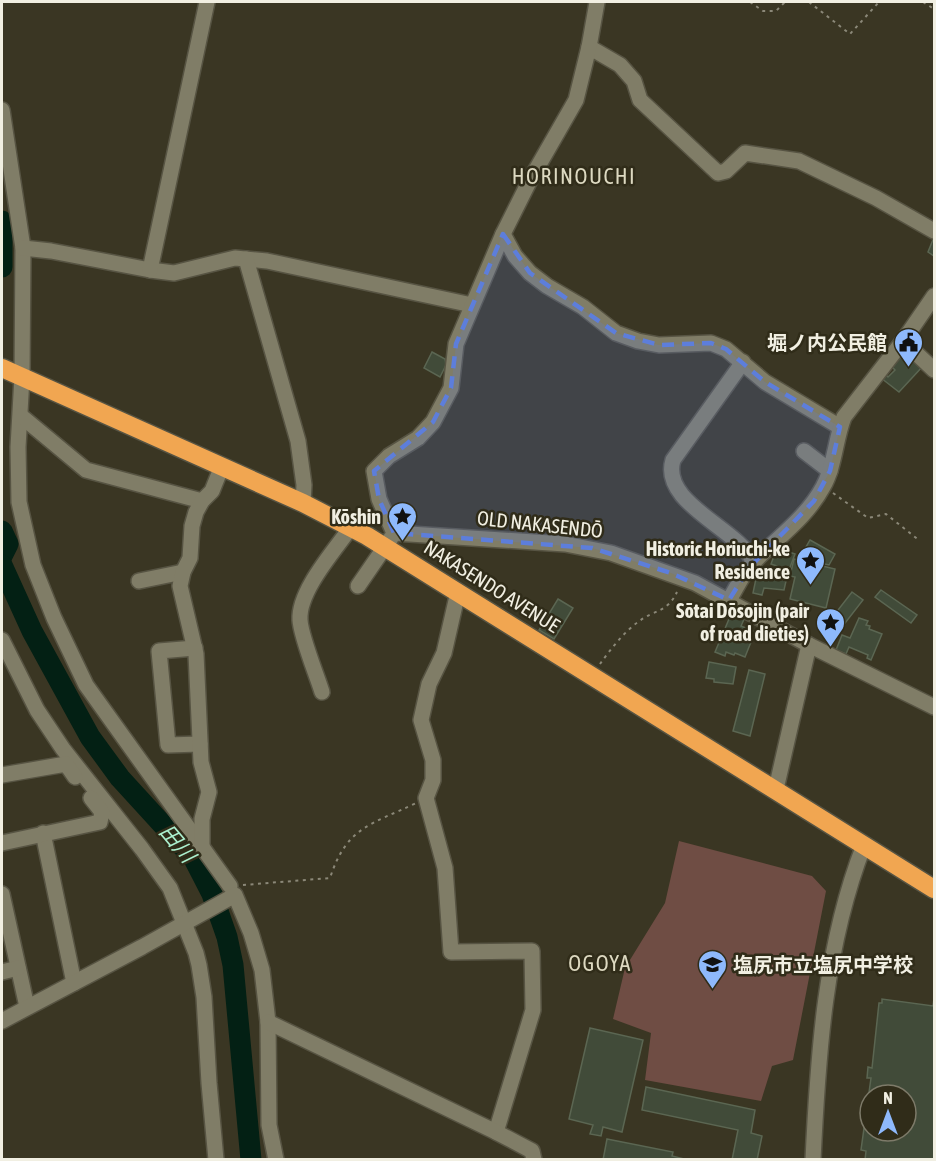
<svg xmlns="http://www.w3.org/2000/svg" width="936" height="1161" viewBox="0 0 936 1161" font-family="'Asap Condensed','Noto Sans JP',sans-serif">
<rect width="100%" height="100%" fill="#3a3623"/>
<path fill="#6f4d44" d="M 679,841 L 812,876 L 826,891 L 793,1060 L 772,1066 L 761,1101 L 645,1080 L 651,1033 L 613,1019 L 625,968 L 665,903 Z"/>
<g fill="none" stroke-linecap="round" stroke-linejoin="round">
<g stroke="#032014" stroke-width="21">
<path d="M 2,221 L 2,267"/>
<path d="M 2,531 L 8,544 L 2,556"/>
<path d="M 2,565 L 32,631 L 90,737 L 120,778 L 194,859 L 212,894 L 227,937 L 233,965 L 251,1160"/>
</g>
</g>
<g fill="#414b39" stroke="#5b6652" stroke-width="1.5" fill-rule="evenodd">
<path d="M 934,237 L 934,256 L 928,252 Z"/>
<path d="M 906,350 L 923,366 L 899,392 L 881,378 L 885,374 L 888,377 L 895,370 L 892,367 Z"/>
<path d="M 432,352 L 445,359 L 446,365 L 440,377 L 424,368 Z"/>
<path d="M 810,540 L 835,554 L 829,565 L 816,562 L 802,554 Z"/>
<path d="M 777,548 L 795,554 L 789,570 L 771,564 Z"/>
<path d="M 794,559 L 803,561 L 802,568 L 816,571 L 818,565 L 835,569 L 826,608 L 790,599 L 795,577 L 790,576 Z"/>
<path d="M 758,569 L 784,573 L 783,580 L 786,581 L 784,590 L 764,588 L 762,595 L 753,593 Z"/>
<path d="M 881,590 L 917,615 L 911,623 L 875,597 Z"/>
<path d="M 852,592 L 863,600 L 842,627 L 831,619 Z"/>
<path d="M 558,599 L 573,608 L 554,639 L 539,630 Z"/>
<path d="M 732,612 L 745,617 L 741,626 L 755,632 L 745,657 L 735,653 L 734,655 L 726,652 L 725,656 L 715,652 Z"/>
<path d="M 859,618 L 868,621 L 866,625 L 870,626 L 869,629 L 882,634 L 871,660 L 867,658 L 868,655 L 849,647 L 846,654 L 836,650 L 842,635 L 850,638 Z"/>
<path d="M 709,662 L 736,667 L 733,684 L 714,682 L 714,679 L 706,678 Z"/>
<path d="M 749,670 L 765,674 L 750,736 L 733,731 Z"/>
<path d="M 934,998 L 934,1160 L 865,1160 L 866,1151 L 861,1150 L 871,1078 L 867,1078 L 868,1067 L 872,1068 L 879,1003 L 882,1003 L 882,999 L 933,1006 ZM 870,1095 L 906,1095 L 906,1131 L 870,1131 Z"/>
<path d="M 590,1028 L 643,1040 L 622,1132 L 603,1127 L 601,1136 L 590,1134 L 593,1125 L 569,1119 Z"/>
<path d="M 646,1087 L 755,1110 L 751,1133 L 762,1136 L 757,1160 L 732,1160 L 738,1130 L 642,1110 Z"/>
<path d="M 607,1139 L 673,1152 L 672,1156 L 688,1160 L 603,1160 Z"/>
</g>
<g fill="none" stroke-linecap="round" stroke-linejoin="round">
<defs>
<g id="minor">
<path d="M 589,47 L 620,65 L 634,81 L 640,100 L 718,173 L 726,171 L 745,153 L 799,161 L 876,198 L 934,231"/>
<path d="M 2,110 L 23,248 L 22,377 L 18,447 L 19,502 L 33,565 L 54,618 L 86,685 L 230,886"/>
<path d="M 503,234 L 515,256 L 530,273 L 547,286 L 583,307 L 616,333 L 638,341 L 659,345 L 711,343 L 726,349 L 765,382 L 840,427"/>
<path d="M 23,248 L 51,251 L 150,270 L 174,273 L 235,258 L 267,261 L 472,305"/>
<path d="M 246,259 L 298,441 L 304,485 L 303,503"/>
<path d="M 150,270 L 207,2"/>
<path d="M 903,341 L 934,370"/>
<path d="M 743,362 L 673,460 C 660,503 737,528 754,562"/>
<path d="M 21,416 L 86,470 L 202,501"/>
<path d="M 804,451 L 830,471"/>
<path d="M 394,533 L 379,499 L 374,471 L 389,456 L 418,438 L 433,422 L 451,388 L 456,344 L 503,234 L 529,182 L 576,100 L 589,47 L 597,2"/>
<path d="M 394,533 L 565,544 L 611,553 L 695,583 L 809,645 L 934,707"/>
<path d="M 139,581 L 183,572"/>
<path d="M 358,586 L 391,538"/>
<path d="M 458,592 L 444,653 L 429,684 L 421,720 L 433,760 L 433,780 L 426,798 L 445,868 L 451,952 L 532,951 L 533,1010 L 496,1132"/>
<path d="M 729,600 C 736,589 742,575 751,565 C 775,539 805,520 823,487 C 835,466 835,440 844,417 L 903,341 L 934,296"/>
<path d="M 2,640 L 37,710 L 63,749 L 142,849 L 170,888 L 196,953 L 199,965 L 204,997 L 209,1083 L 216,1160"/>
<path d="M 195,648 L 159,651 L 168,745 L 200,744"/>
<path d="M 322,692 C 316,673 301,637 300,620 C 298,591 335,550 351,527"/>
<path d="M 2,775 L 66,764 L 75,777"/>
<path d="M 776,789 L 809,645"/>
<path d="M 43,833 L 74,983"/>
<path d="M 2,843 L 100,822 L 102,812 L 91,798"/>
<path d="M 202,846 L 202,819 L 209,792 L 201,762 L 196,654 L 180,586 L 183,572 L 190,558 L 192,526 L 196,512 L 202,501 L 212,491 L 222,466"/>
<path d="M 2,894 L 27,1007"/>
<path d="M 2,972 L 18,968"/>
<path d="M 2,1021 L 142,947 L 235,895 L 251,933 L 262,970 L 268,1022 L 269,1125 L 276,1160"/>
<path d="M 268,1022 L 496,1132 L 532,1151 L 534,1160"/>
<path d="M 813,1160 C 818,1053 825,945 864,845"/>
</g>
<path id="highway" d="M 2,368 L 303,503 L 367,536 L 934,889"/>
</defs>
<use href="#minor" stroke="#575443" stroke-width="18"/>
<use href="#highway" stroke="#575443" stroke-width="21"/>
<g stroke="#8b8878" stroke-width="2" stroke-dasharray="3 4.5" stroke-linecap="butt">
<path d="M 750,2 L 763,11 L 776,11 L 785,2"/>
<path d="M 809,2 L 850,34 L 879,2"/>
<path d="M 923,2 L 934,9"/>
<path d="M 833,493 L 868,518 L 886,514 L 920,541"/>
<path d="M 600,664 C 610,650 624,632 638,622 C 655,609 667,613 677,592"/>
<path d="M 243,885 L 330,878 C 347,826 371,825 416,803"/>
</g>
<use href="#minor" stroke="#807d67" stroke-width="15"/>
<use href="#highway" stroke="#f1a651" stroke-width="18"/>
</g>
<path fill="#5d7edb" fill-opacity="0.2" stroke="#5d7edb" stroke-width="4.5" stroke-dasharray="12 8" stroke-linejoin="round" d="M 503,234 L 530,273 L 616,333 L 659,345 L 711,343 L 726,349 L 765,382 L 840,427 L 830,471 L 814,501 L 749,568 L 729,600 L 671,573 L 592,548 L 394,533 L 379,499 L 374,471 L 433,422 L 451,388 L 456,344 Z"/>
<defs>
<symbol id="civic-pin" viewBox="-11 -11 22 30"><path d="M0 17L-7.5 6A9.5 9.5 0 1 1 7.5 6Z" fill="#8eb9fc" stroke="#302c19"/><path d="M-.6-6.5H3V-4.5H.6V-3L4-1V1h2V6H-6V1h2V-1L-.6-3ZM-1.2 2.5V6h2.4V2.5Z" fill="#111"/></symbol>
<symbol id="sight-pin" viewBox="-11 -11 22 30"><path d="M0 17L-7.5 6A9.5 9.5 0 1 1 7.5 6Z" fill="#8eb9fc" stroke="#302c19"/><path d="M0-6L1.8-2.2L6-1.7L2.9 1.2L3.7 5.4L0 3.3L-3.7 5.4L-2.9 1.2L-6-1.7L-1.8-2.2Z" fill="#111"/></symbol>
<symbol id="school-pin" viewBox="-11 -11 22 30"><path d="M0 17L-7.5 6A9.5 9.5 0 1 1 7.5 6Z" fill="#8eb9fc" stroke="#302c19"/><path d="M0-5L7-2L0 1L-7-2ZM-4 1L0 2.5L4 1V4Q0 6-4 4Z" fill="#111"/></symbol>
</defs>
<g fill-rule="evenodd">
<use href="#civic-pin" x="892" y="326" width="33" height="45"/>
<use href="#sight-pin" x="386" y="500" width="33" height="45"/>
<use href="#sight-pin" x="794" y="544" width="33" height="45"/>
<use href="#sight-pin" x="814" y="606" width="33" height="45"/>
<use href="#school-pin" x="696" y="948" width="33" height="45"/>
</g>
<g text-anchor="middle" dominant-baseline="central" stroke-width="5" stroke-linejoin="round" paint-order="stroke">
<g font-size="20" font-weight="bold" fill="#f1efe2" stroke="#302c19" text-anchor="end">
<text x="887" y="342">堀ノ内公民館</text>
<text x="381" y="516">Kōshin</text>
<text x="790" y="548">Historic Horiuchi-ke<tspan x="790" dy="23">Residence</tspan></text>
<text x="809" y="610">Sōtai Dōsojin (pair<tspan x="809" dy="23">of road dieties)</tspan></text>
<text x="733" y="964" text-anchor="start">塩尻市立塩尻中学校</text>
</g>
<g font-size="20" fill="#f1efe2" stroke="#302c19">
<text transform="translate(540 524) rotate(6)">OLD NAKASENDŌ</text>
<text transform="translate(492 586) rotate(32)">NAKASENDO AVENUE</text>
</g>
<g font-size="21" font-style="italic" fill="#acf0cf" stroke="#302c19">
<text transform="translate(178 843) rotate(50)">田川</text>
</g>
<g font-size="22" letter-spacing="1.5" fill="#ddd9c1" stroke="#302c19">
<text x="574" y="176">HORINOUCHI</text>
<text x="600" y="963">OGOYA</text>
</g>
</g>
<rect width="936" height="1161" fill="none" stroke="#f1efe2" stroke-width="6"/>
<g transform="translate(888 1113)"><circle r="28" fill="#302c19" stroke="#7d7a69" stroke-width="1.5"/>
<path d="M0-4.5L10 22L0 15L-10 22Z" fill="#8eb9fc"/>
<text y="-9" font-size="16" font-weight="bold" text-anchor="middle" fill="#f1efe2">N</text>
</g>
</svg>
